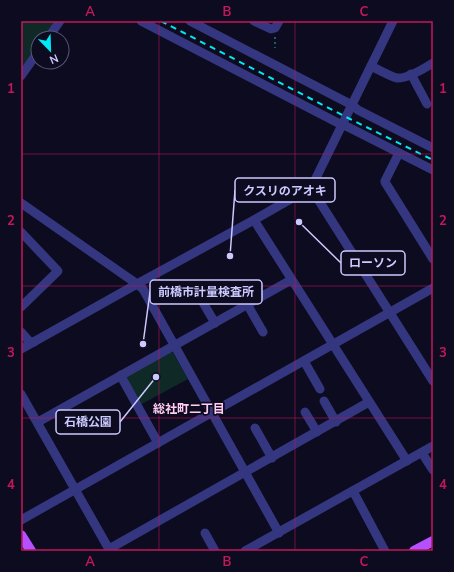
<svg xmlns="http://www.w3.org/2000/svg" width="454" height="572" viewBox="0 0 454 572" font-family="'Nunito Sans','Noto Sans JP',sans-serif">
<rect width="100%" height="100%" fill="#0d0b1f"/>
<g fill="#0e2926">
<path d="M 21,21 L 57,21 L 46,38 L 38,38 L 38,49 L 21,74 Z"/>
<path d="M 170,351 L 173,353 L 188,379 L 140,405 L 125,379 L 126,376 Z"/>
</g>
<g fill="none" stroke-linecap="round" stroke-linejoin="round">
<path stroke="#28b4a4" stroke-width="1" stroke-dasharray="2 3" stroke-linecap="butt" d="M 275,37 L 275,48"/>
<g stroke="#343680" stroke-width="9">
<path d="M 141,21 L 342,125 L 348,127 L 433,170"/>
<path d="M 190,21 L 352,105 L 358,110 L 433,148"/>
<path d="M 254,21 L 271,29 L 275,28 L 279,21"/>
<path d="M 48,38 L 60,21"/>
<path d="M 371,66 C 377,69 391,77 397,78 C 406,79 425,68 433,63"/>
<path d="M 411,74 L 427,104"/>
<path d="M 21,76 L 38,52"/>
<path d="M 399,153 L 385,181 L 385,182 L 433,259"/>
<path d="M 308,189 L 316,196 L 433,381"/>
<path d="M 21,203 L 137,284 L 143,289 L 279,533"/>
<path d="M 254,220 L 407,461"/>
<path d="M 21,232 L 58,271 L 21,307"/>
<path d="M 198,294 L 215,323"/>
<path d="M 247,304 L 263,332"/>
<path d="M 21,332 L 29,341 L 34,342"/>
<path d="M 21,349 L 137,284 L 254,220 L 308,189 L 315,180 L 393,21"/>
<path d="M 304,361 L 320,389"/>
<path d="M 121,375 L 123,380 L 158,443"/>
<path d="M 21,394 L 110,551"/>
<path d="M 324,401 L 336,422"/>
<path d="M 305,412 L 317,432"/>
<path d="M 38,422 L 291,280"/>
<path d="M 255,428 L 272,458"/>
<path d="M 422,453 L 433,470"/>
<path d="M 353,491 L 385,551"/>
<path d="M 21,520 L 433,288"/>
<path d="M 205,533 L 215,551"/>
<path d="M 109,549 L 369,402"/>
<path d="M 245,551 L 433,446"/>
</g>
<g stroke="#b450ff" stroke-width="10">
<path d="M 21,535 L 31,551"/>
<path d="M 414,551 L 433,541"/>
</g>
<path stroke="#00e9f4" stroke-width="2" stroke-dasharray="6 5" stroke-linecap="butt" d="M 161,21 L 346,117 L 433,160"/>
</g>
<path fill="none" stroke="#c2185b" stroke-width="1" stroke-opacity="0.55" d="M 159,21 L 159,551M 295,21 L 295,551M 21,154 L 433,154M 21,286 L 433,286M 21,418 L 433,418"/>
<g text-anchor="middle" dominant-baseline="central" stroke-width="3.5" stroke-linejoin="round" paint-order="stroke">
<g font-size="12" font-weight="bold" fill="#ffcbef" stroke="#0d0b1f">
<text x="189" y="409">総社町二丁目</text>
</g>
</g>
<path fill="none" stroke="#ccc9ff" stroke-width="1.5" d="M230 256L235 190M299 222L341 263M143 344L150 292M156 377L120 422"/>
<g fill="#ccc9ff" stroke="#0d0b1f" stroke-width="1.5">
<circle cx="230" cy="256" r="4"/>
<circle cx="299" cy="222" r="4"/>
<circle cx="143" cy="344" r="4"/>
<circle cx="156" cy="377" r="4"/>
</g>
<g fill="#0d0b1f" stroke="#ccc9ff" stroke-width="1.5">
<rect x="235" y="178" width="100" height="24" rx="4"/>
<rect x="341" y="251" width="64" height="24" rx="4"/>
<rect x="150" y="280" width="112" height="24" rx="4"/>
<rect x="56" y="410" width="64" height="24" rx="4"/>
</g>
<g font-size="12" text-anchor="middle" font-weight="bold" fill="#ccc9ff">
<text x="285" y="195">クスリのアオキ</text>
<text x="373" y="267">ローソン</text>
<text x="206" y="296">前橋市計量検査所</text>
<text x="88" y="426">石橋公園</text>
</g>
<rect width="454" height="572" fill="none" stroke="#0d0b1f" stroke-width="44"/>
<g transform="translate(50 50) rotate(157)"><circle r="19" fill="#0d0b1f" stroke="#595779"/>
<path d="M0-3L7 15L0 10L-7 15Z" fill="#00e9f4"/>
<text y="-6" font-size="11" font-weight="bold" text-anchor="middle" fill="#ccc9ff">N</text>
</g>
<rect x="22" y="22" width="410" height="528" fill="none" stroke="#c2185b" stroke-width="1.5"/>
<g font-size="13" text-anchor="middle" font-weight="bold" fill="#c2185b">
<text x="90" y="16">A</text>
<text x="227" y="16">B</text>
<text x="364" y="16">C</text>
<text x="11" y="93">1</text>
<text x="443" y="93">1</text>
<text x="11" y="225">2</text>
<text x="443" y="225">2</text>
<text x="11" y="357">3</text>
<text x="443" y="357">3</text>
<text x="11" y="489">4</text>
<text x="443" y="489">4</text>
<text x="90" y="566">A</text>
<text x="227" y="566">B</text>
<text x="364" y="566">C</text>
</g>
</svg>
